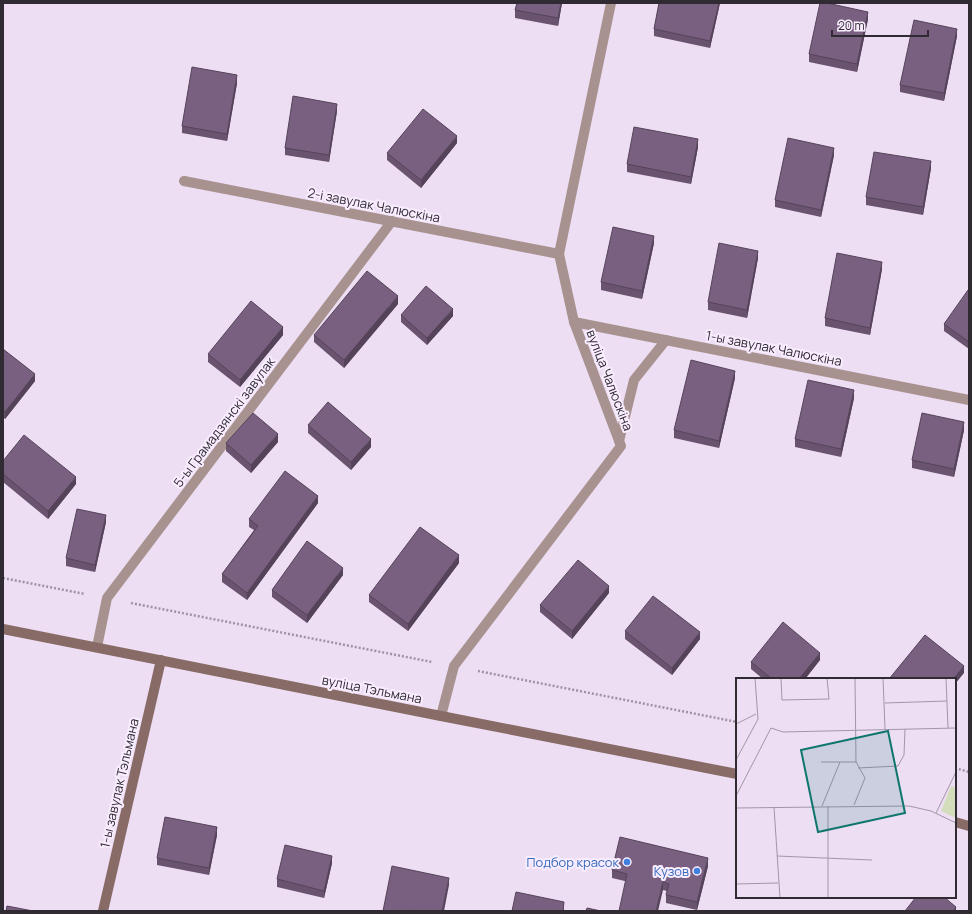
<svg xmlns="http://www.w3.org/2000/svg" width="972" height="914" viewBox="0 0 972 914" font-family="Manrope,sans-serif">
<rect width="100%" height="100%" fill="#eddef4"/>
<g fill="none" stroke-linecap="round" stroke-linejoin="round">
<g stroke="#9d93a3" stroke-width="2.5" stroke-dasharray="2 2" stroke-linecap="butt">
<path d="M 3,578 L 85,594"/>
<path d="M 131,603 L 432,662"/>
<path d="M 478,671 L 737,722"/>
<path d="M 955,768 L 969,772"/>
</g>
<g stroke="#a7928f" stroke-width="10">
<path d="M 184,181 L 559,254"/>
<path d="M 574,322 L 969,400"/>
<path d="M 619,441 L 634,380 L 666,340"/>
<path d="M 97,647 L 107,598 L 392,221"/>
<path d="M 441,716 L 454,666 L 621,446 L 574,322 L 559,254 L 611,3"/>
</g>
<g stroke="#886a66" stroke-width="10">
<path d="M 3,629 L 441,716 L 737,774"/>
<path d="M 955,822 L 969,826"/>
<path d="M 103,911 L 161,660"/>
</g>
</g>
<g fill="#69536e">
<path d="M 517,3 L 562,3 L 558,26 L 515,18 L 515,10 Z"/>
<path d="M 659,3 L 720,3 L 710,48 L 654,36 L 654,29 Z"/>
<path d="M 868,19 L 857,72 L 809,62 L 809,54 Z"/>
<path d="M 957,36 L 944,101 L 900,92 L 900,85 Z"/>
<path d="M 237,83 L 227,141 L 182,133 L 182,126 Z"/>
<path d="M 337,111 L 329,162 L 285,155 L 285,148 Z"/>
<path d="M 457,143 L 421,188 L 387,160 L 387,153 Z"/>
<path d="M 698,147 L 691,184 L 627,172 L 627,164 Z"/>
<path d="M 834,155 L 821,217 L 775,207 L 775,200 Z"/>
<path d="M 931,168 L 923,215 L 866,205 L 866,197 Z"/>
<path d="M 654,243 L 642,299 L 601,290 L 601,282 Z"/>
<path d="M 758,258 L 747,318 L 708,310 L 708,302 Z"/>
<path d="M 882,269 L 870,335 L 825,326 L 825,318 Z"/>
<path d="M 969,291 L 969,349 L 944,331 L 944,324 Z"/>
<path d="M 398,304 L 344,368 L 314,342 L 314,335 Z"/>
<path d="M 401,315 L 453,316 L 427,345 L 401,322 Z"/>
<path d="M 283,335 L 240,387 L 208,362 L 208,354 Z"/>
<path d="M 3,349 L 35,381 L 5,419 L 3,417 Z"/>
<path d="M 735,378 L 719,448 L 674,438 L 674,430 Z"/>
<path d="M 854,398 L 841,457 L 795,447 L 795,439 Z"/>
<path d="M 308,425 L 371,447 L 351,470 L 308,433 Z"/>
<path d="M 964,430 L 954,477 L 912,468 L 912,460 Z"/>
<path d="M 278,442 L 251,473 L 226,451 L 226,443 Z"/>
<path d="M 3,461 L 76,484 L 48,519 L 3,482 Z"/>
<path d="M 318,503 L 247,600 L 222,582 L 222,574 L 254,530 L 249,527 L 249,519 Z"/>
<path d="M 106,522 L 95,572 L 66,566 L 66,558 Z"/>
<path d="M 459,563 L 408,631 L 369,602 L 369,595 Z"/>
<path d="M 343,575 L 307,623 L 272,597 L 272,590 Z"/>
<path d="M 609,593 L 572,639 L 540,612 L 540,605 Z"/>
<path d="M 625,631 L 700,639 L 672,675 L 625,639 Z"/>
<path d="M 820,660 L 805,679 L 763,679 L 751,669 L 751,662 Z"/>
<path d="M 217,835 L 209,875 L 157,865 L 157,858 Z"/>
<path d="M 332,863 L 324,898 L 277,887 L 277,879 Z"/>
<path d="M 708,866 L 697,910 L 666,903 L 666,895 L 667,891 L 612,878 L 612,870 Z"/>
</g>
<g fill="#55435a">
<path d="M 561,3 L 562,3 L 558,26 L 558,18 Z"/>
<path d="M 719,3 L 720,3 L 710,48 L 710,41 Z"/>
<path d="M 868,12 L 868,19 L 857,72 L 857,64 Z"/>
<path d="M 957,29 L 957,36 L 944,101 L 944,93 Z"/>
<path d="M 237,75 L 237,83 L 227,141 L 227,134 Z"/>
<path d="M 337,104 L 337,111 L 329,162 L 329,155 Z"/>
<path d="M 457,136 L 457,143 L 421,188 L 421,180 Z"/>
<path d="M 698,139 L 698,147 L 691,184 L 691,177 Z"/>
<path d="M 834,148 L 834,155 L 821,217 L 821,210 Z"/>
<path d="M 931,161 L 931,168 L 923,215 L 923,207 Z"/>
<path d="M 654,236 L 654,243 L 642,299 L 642,291 Z"/>
<path d="M 758,251 L 758,258 L 747,318 L 747,310 Z"/>
<path d="M 882,262 L 882,269 L 870,335 L 870,328 Z"/>
<path d="M 398,296 L 398,304 L 344,368 L 344,360 Z"/>
<path d="M 453,309 L 453,316 L 427,345 L 427,338 Z"/>
<path d="M 283,327 L 283,335 L 240,387 L 240,380 Z"/>
<path d="M 735,371 L 735,378 L 719,448 L 719,441 Z"/>
<path d="M 35,374 L 35,381 L 5,419 L 5,412 Z"/>
<path d="M 854,390 L 854,398 L 841,457 L 841,449 Z"/>
<path d="M 964,422 L 964,430 L 954,477 L 954,469 Z"/>
<path d="M 278,434 L 278,442 L 251,473 L 251,465 Z"/>
<path d="M 371,439 L 371,447 L 351,470 L 351,462 Z"/>
<path d="M 76,477 L 76,484 L 48,519 L 48,511 Z"/>
<path d="M 318,496 L 318,503 L 247,600 L 247,593 Z"/>
<path d="M 106,515 L 106,522 L 95,572 L 95,565 Z"/>
<path d="M 459,555 L 459,563 L 408,631 L 408,624 Z"/>
<path d="M 343,568 L 343,575 L 307,623 L 307,615 Z"/>
<path d="M 609,586 L 609,593 L 572,639 L 572,631 Z"/>
<path d="M 700,632 L 700,639 L 672,675 L 672,668 Z"/>
<path d="M 820,653 L 820,660 L 805,679 L 799,679 Z"/>
<path d="M 964,666 L 964,673 L 955,684 L 955,679 L 953,679 Z"/>
<path d="M 217,827 L 217,835 L 209,875 L 209,868 Z"/>
<path d="M 332,856 L 332,863 L 324,898 L 324,891 Z"/>
<path d="M 708,858 L 708,866 L 697,910 L 697,902 Z"/>
<path d="M 449,878 L 449,885 L 444,911 L 442,911 Z"/>
<path d="M 663,882 L 663,890 L 658,911 L 656,911 Z"/>
<path d="M 564,902 L 564,911 L 563,911 Z"/>
<path d="M 956,907 L 956,911 L 953,911 Z"/>
</g>
<g fill="#7a6080" stroke="#55435a">
<path d="M 517,3 L 561,3 L 558,18 L 515,10 Z"/>
<path d="M 659,3 L 719,3 L 710,41 L 654,29 Z"/>
<path d="M 820,3 L 827,3 L 868,12 L 857,64 L 809,54 Z"/>
<path d="M 914,20 L 957,29 L 944,93 L 900,85 Z"/>
<path d="M 192,67 L 237,75 L 227,134 L 182,126 Z"/>
<path d="M 293,96 L 337,104 L 329,155 L 285,148 Z"/>
<path d="M 423,109 L 457,136 L 421,180 L 387,153 Z"/>
<path d="M 634,127 L 698,139 L 691,177 L 627,164 Z"/>
<path d="M 788,138 L 834,148 L 821,210 L 775,200 Z"/>
<path d="M 874,152 L 931,161 L 923,207 L 866,197 Z"/>
<path d="M 613,227 L 654,236 L 642,291 L 601,282 Z"/>
<path d="M 719,243 L 758,251 L 747,310 L 708,302 Z"/>
<path d="M 837,253 L 882,262 L 870,328 L 825,318 Z"/>
<path d="M 367,271 L 398,296 L 344,360 L 314,335 Z"/>
<path d="M 426,286 L 453,309 L 427,338 L 401,315 Z"/>
<path d="M 968,290 L 969,291 L 969,342 L 944,324 Z"/>
<path d="M 251,301 L 283,327 L 240,380 L 208,354 Z"/>
<path d="M 3,349 L 35,374 L 5,412 L 3,410 Z"/>
<path d="M 691,360 L 735,371 L 719,441 L 674,430 Z"/>
<path d="M 808,380 L 854,390 L 841,449 L 795,439 Z"/>
<path d="M 328,402 L 371,439 L 351,462 L 308,425 Z"/>
<path d="M 253,413 L 278,434 L 251,465 L 226,443 Z"/>
<path d="M 922,413 L 964,422 L 954,469 L 912,460 Z"/>
<path d="M 24,435 L 76,477 L 48,511 L 3,474 L 3,461 Z"/>
<path d="M 285,471 L 318,496 L 247,593 L 222,574 L 258,526 L 249,519 Z"/>
<path d="M 77,509 L 106,515 L 95,565 L 66,558 Z"/>
<path d="M 420,527 L 459,555 L 408,624 L 369,595 Z"/>
<path d="M 307,541 L 343,568 L 307,615 L 272,590 Z"/>
<path d="M 578,560 L 609,586 L 572,631 L 540,605 Z"/>
<path d="M 653,596 L 700,632 L 672,668 L 625,631 Z"/>
<path d="M 783,622 L 820,653 L 799,679 L 772,679 L 751,662 Z"/>
<path d="M 925,635 L 964,666 L 953,679 L 889,679 Z"/>
<path d="M 165,817 L 217,827 L 209,868 L 157,858 Z"/>
<path d="M 620,837 L 708,858 L 697,902 L 666,895 L 669,884 L 663,882 L 656,911 L 619,911 L 627,874 L 612,870 Z"/>
<path d="M 285,845 L 332,856 L 324,891 L 277,879 Z"/>
<path d="M 392,866 L 449,878 L 442,911 L 418,911 L 413,910 L 413,911 L 383,911 Z"/>
<path d="M 516,892 L 564,902 L 563,911 L 512,911 Z"/>
<path d="M 916,897 L 944,897 L 956,907 L 953,911 L 905,911 Z"/>
<path d="M 7,906 L 33,911 L 6,911 Z"/>
<path d="M 587,908 L 601,911 L 586,911 Z"/>
</g>
<g fill="#3f7fe0" stroke="#f9edff" stroke-width="1.5">
<circle cx="627" cy="862" r="4"/>
<circle cx="697" cy="871" r="4"/>
</g>
<g text-anchor="middle" dominant-baseline="central" stroke-width="4" stroke-linejoin="round" paint-order="stroke">
<g font-size="13" fill="#302b33" stroke="#f9edff">
<text transform="translate(374 205) rotate(11)">2-і завулак Чалюскіна</text>
<text transform="translate(774 348) rotate(11)">1-ы завулак Чалюскіна</text>
<text transform="translate(610 380) rotate(69)">вуліца Чалюскіна</text>
<text transform="translate(224 422) rotate(-53)">5-ы Грамадзянскі завулак</text>
<text transform="translate(372 689) rotate(11)">вуліца Тэльмана</text>
<text transform="translate(119 783) rotate(-77)">1-ы завулак Тэльмана</text>
</g>
<g font-size="13" fill="#366cbe" stroke="#f9edff" text-anchor="end">
<text x="619" y="862">Подбор красок</text>
<text x="689" y="871">Кузов</text>
</g>
</g>
<g transform="translate(736 678)">
<rect width="220" height="220" fill="#eddef4"/>
<path d="M 215,108 L 220,110 L 220,140 L 205,133 Z" fill="#d3dcbb"/>
<path fill="none" stroke="#a196a7" stroke-width="1" d="M 45,0 L 46,22 L 93,21 L 91,0M 147,0 L 149,51M 210,0 L 212,50M 149,25 L 211,23M 0,46 L 20,36M 0,82 L 22,41 L 19,0M 85,84 L 120,84M 122,90 L 162,88 L 168,77 L 169,51M 0,118 L 35,50 L 47,54 L 220,50M 118,127 L 129,100 L 120,84 L 119,0M 86,128 L 104,84M 92,128 L 92,220M 38,129 L 44,220M 0,130 L 173,128 L 195,133 L 220,145M 200,135 L 220,94M 41,178 L 136,182M 0,206 L 42,205"/>
<path fill="#0f766e" fill-opacity="0.15" stroke="#0f766e" stroke-width="2" d="M 152,53 L 169,135 L 82,154 L 65,72 Z"/>
<rect width="220" height="220" fill="none" stroke="#302b33" stroke-width="2"/>
</g>
<rect width="972" height="914" fill="none" stroke="#302b33" stroke-width="8"/>
<path d="M832 30v6h96v-6" fill="none" stroke="#302b33" stroke-width="2"/>
<text x="838" y="30" font-size="12" fill="#302b33" stroke="#f9edff" stroke-width="3" paint-order="stroke">20 m</text>
</svg>
